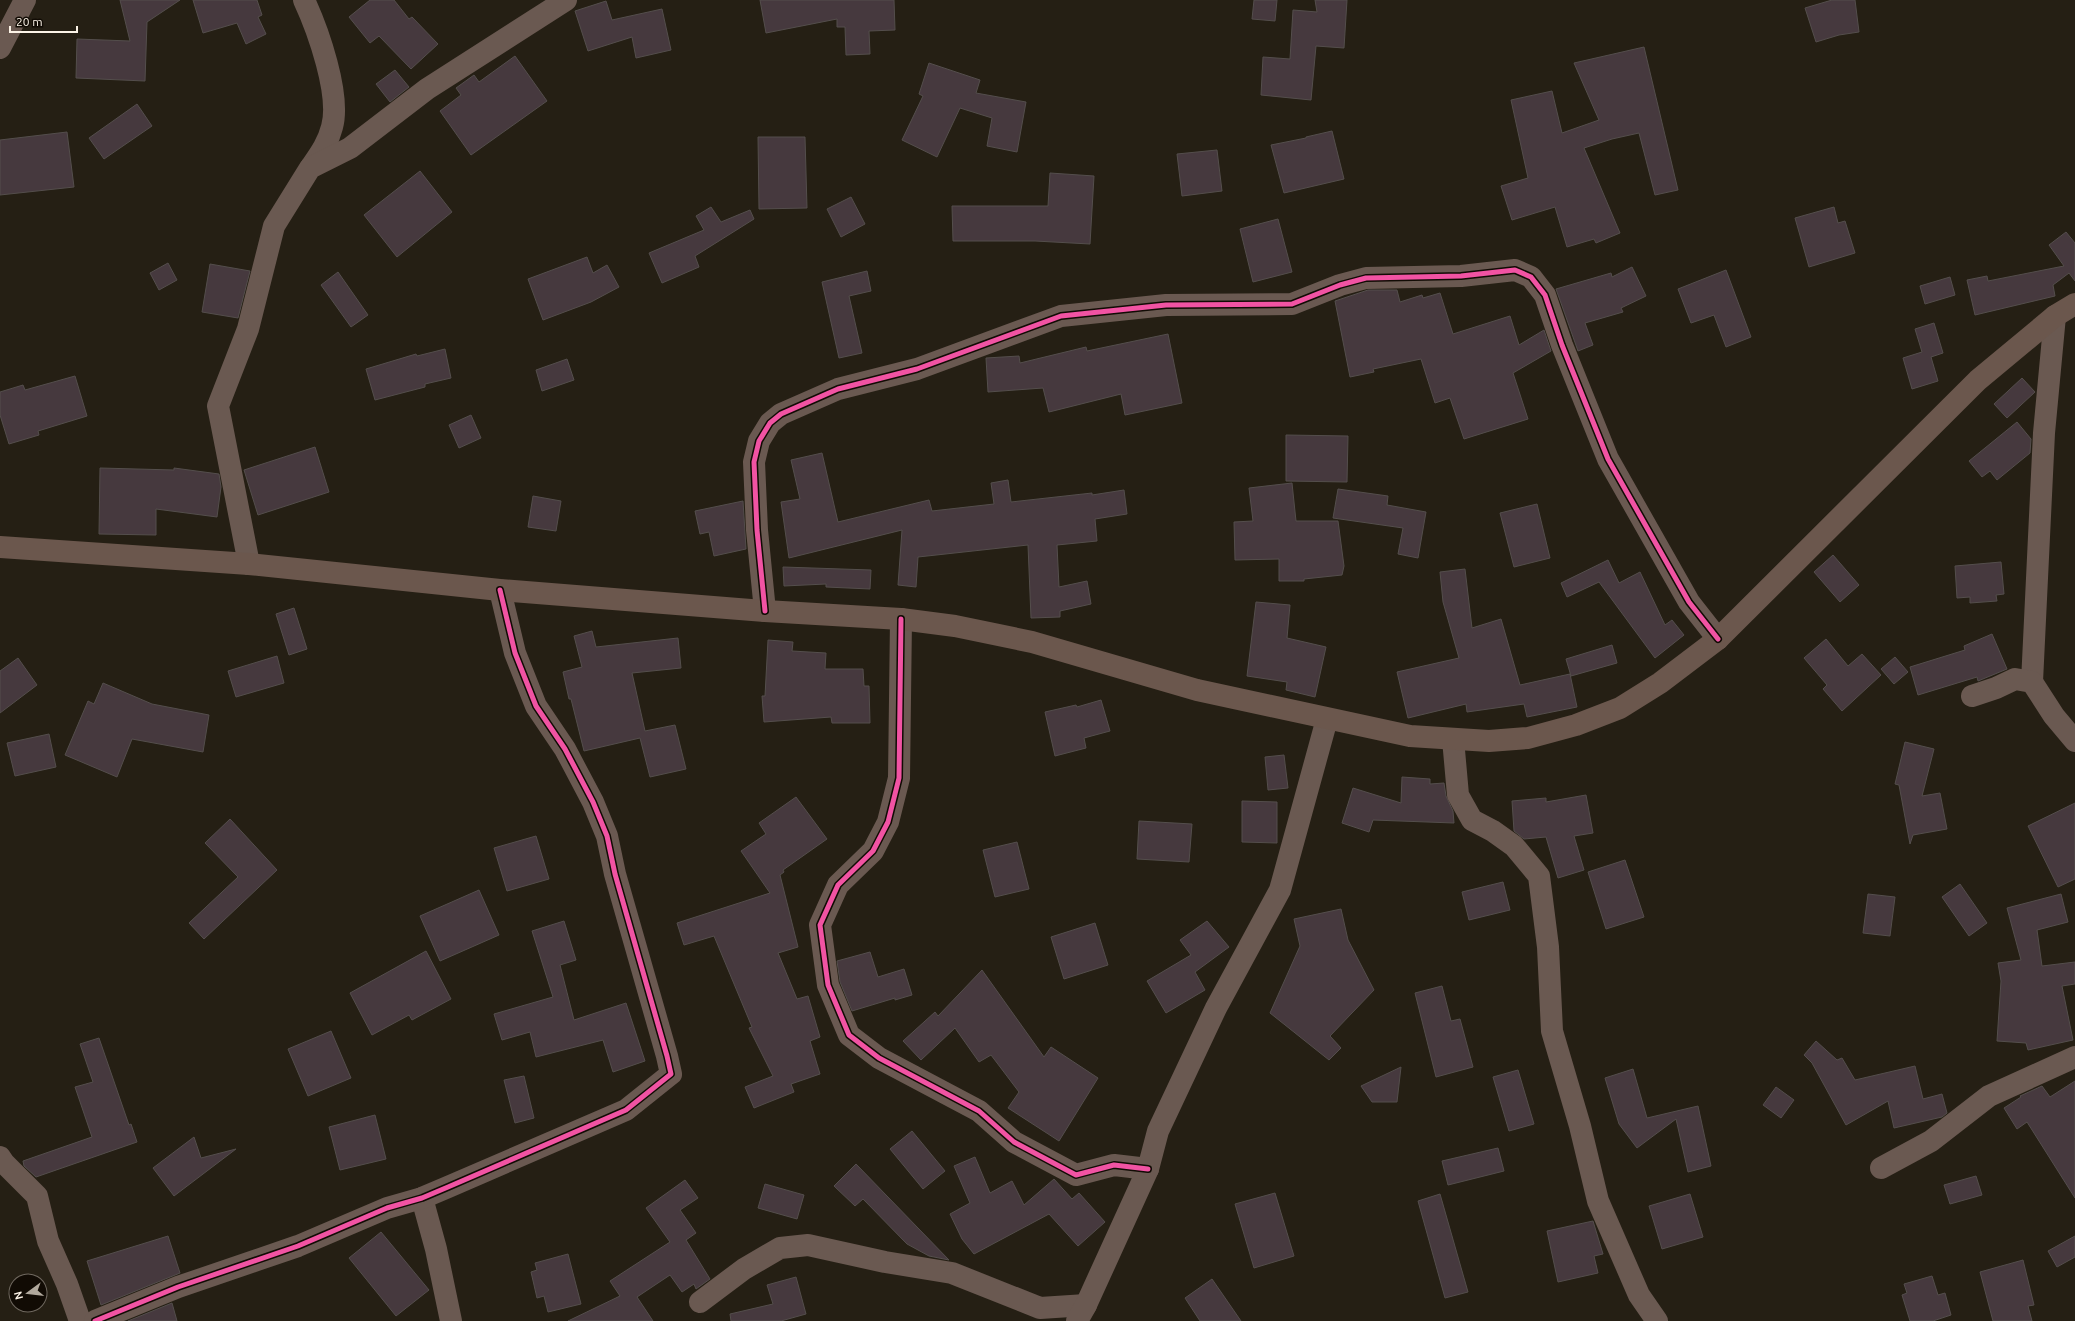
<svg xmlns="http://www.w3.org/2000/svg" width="2075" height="1321" viewBox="0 0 2075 1321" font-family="Ubuntu,sans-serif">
<rect width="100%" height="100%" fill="#251f14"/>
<g fill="#46393e" stroke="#544e4c">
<path d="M 120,0 L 180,0 L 147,22 L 145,81 L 76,78 L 77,39 L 130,41 Z"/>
<path d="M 193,0 L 257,0 L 262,15 L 258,17 L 266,34 L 246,44 L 237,23 L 203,33 Z"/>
<path d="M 370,0 L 394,0 L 409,19 L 412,17 L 438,44 L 411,69 L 379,36 L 370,43 L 349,17 Z"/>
<path d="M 760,0 L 894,0 L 895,30 L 869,31 L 870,54 L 846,55 L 845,27 L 837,27 L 837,19 L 766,33 Z"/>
<path d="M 1254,0 L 1277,0 L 1275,21 L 1252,19 Z"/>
<path d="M 1315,0 L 1347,0 L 1344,48 L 1316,46 L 1311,100 L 1261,95 L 1263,57 L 1290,59 L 1293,10 L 1317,12 Z"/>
<path d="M 1832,0 L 1855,0 L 1859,32 L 1839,35 L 1816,42 L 1805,8 Z"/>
<path d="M 606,1 L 612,20 L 662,9 L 671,50 L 636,58 L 632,37 L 588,51 L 575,11 Z"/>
<path d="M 1644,47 L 1678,190 L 1655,195 L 1639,133 L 1612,139 L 1584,148 L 1620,233 L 1596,243 L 1594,239 L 1567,247 L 1555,207 L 1512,220 L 1501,186 L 1528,178 L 1511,100 L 1552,91 L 1562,133 L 1599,120 L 1574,63 Z"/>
<path d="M 515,56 L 547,101 L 471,155 L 440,111 L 461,95 L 456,88 L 474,75 L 479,82 Z"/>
<path d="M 929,63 L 980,80 L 976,93 L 1026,102 L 1017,152 L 987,146 L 992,118 L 960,108 L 937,157 L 902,140 L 923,96 L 919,94 Z"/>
<path d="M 395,70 L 409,87 L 390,102 L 376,84 Z"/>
<path d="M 137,104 L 152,126 L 104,159 L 89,138 Z"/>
<path d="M 1332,131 L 1344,179 L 1284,193 L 1271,145 L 1306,138 L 1306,137 Z"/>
<path d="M 67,132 L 74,187 L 0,195 L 0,140 Z"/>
<path d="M 758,137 L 805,137 L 807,208 L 759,209 Z"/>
<path d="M 1217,150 L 1222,191 L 1182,196 L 1177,154 Z"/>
<path d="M 420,171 L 452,212 L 397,257 L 364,215 Z"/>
<path d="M 1050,173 L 1094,176 L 1090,244 L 1035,241 L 953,241 L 952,206 L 1048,206 Z"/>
<path d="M 851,197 L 865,224 L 841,237 L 827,209 Z"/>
<path d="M 711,207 L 721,222 L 750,210 L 754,219 L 695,256 L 699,267 L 662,283 L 649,253 L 704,230 L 696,216 Z"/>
<path d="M 1834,207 L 1838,223 L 1845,221 L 1855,253 L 1809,267 L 1795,218 Z"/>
<path d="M 1278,219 L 1292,272 L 1253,282 L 1240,229 Z"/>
<path d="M 2066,232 L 2075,243 L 2075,281 L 2069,273 L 2053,285 L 2055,296 L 1975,315 L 1967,280 L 1987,276 L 1988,281 L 2064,266 L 2049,245 Z"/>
<path d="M 587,257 L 593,273 L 607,265 L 619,287 L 591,302 L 543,320 L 528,279 Z"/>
<path d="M 168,263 L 177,280 L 159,290 L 150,273 Z"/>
<path d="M 210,264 L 250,271 L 238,318 L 202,312 Z"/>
<path d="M 1632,267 L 1646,296 L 1621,308 L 1623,312 L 1585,323 L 1593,345 L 1578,351 L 1556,289 L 1611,273 L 1612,277 Z"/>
<path d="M 1726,270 L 1751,337 L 1726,347 L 1714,315 L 1691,323 L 1678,289 Z"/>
<path d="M 867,271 L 871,291 L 849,296 L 862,353 L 839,358 L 822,282 Z"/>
<path d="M 338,272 L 368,315 L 351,327 L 321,285 Z"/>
<path d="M 1950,277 L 1955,295 L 1925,304 L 1920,286 Z"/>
<path d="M 1368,290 L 1397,290 L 1400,302 L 1422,295 L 1423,298 L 1440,293 L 1453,334 L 1510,316 L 1519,345 L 1544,330 L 1551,351 L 1513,373 L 1528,419 L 1464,439 L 1450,398 L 1435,403 L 1421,359 L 1373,369 L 1374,372 L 1350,377 L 1335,301 Z"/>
<path d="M 1934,323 L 1943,353 L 1931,357 L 1938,381 L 1912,389 L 1903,358 L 1922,352 L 1915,329 Z"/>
<path d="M 1168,334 L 1182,403 L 1125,415 L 1121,394 L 1049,412 L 1043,388 L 988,392 L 986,358 L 1019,356 L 1020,363 L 1086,347 L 1087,351 Z"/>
<path d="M 445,349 L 451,378 L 425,384 L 425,387 L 375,400 L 366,369 L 416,354 L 417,356 Z"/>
<path d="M 567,359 L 574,380 L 542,391 L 536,370 Z"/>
<path d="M 75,376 L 87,416 L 38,431 L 39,435 L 9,444 L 0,415 L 0,392 L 23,385 L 25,390 Z"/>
<path d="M 2022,378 L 2035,392 L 2007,418 L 1994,404 Z"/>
<path d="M 471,415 L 481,438 L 459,448 L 449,425 Z"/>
<path d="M 2017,422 L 2031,439 L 2030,453 L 1997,480 L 1990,471 L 1982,477 L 1969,461 Z"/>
<path d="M 1286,435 L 1348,436 L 1347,482 L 1286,481 Z"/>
<path d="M 315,447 L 329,492 L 258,515 L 244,470 Z"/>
<path d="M 822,453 L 838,522 L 929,500 L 932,511 L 994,504 L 991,483 L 1008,480 L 1011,502 L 1092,493 L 1092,495 L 1124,490 L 1127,514 L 1095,519 L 1097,541 L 1057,545 L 1059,587 L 1087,581 L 1091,604 L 1060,611 L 1060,617 L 1031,618 L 1028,545 L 918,557 L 916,587 L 898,585 L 902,530 L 789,558 L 781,502 L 800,499 L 791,460 Z"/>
<path d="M 100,468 L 174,470 L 174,468 L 219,474 L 221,487 L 217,517 L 156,509 L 156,535 L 99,534 Z"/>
<path d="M 1292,483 L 1296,521 L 1338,521 L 1344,566 L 1342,575 L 1304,579 L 1304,581 L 1279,581 L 1279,559 L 1235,560 L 1234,522 L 1253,521 L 1249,488 Z"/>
<path d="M 1338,489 L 1388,496 L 1387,505 L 1426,512 L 1418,558 L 1398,554 L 1403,528 L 1333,518 Z"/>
<path d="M 533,496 L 561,501 L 556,531 L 528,527 Z"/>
<path d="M 743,501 L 746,549 L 714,556 L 709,532 L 700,534 L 695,511 Z"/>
<path d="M 1537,504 L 1550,558 L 1514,567 L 1500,513 Z"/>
<path d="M 1833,555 L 1859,585 L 1840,602 L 1814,572 Z"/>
<path d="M 1608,560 L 1619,583 L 1640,572 L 1665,625 L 1672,620 L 1684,635 L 1655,658 L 1599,582 L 1567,597 L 1561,583 Z"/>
<path d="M 2001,562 L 2004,594 L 1996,595 L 1997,601 L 1970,603 L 1970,597 L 1957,598 L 1955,566 Z"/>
<path d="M 783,567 L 871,570 L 870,589 L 826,587 L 826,584 L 784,586 Z"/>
<path d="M 1465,569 L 1472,628 L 1501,619 L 1520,685 L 1570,674 L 1577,707 L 1527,717 L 1524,704 L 1467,712 L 1466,704 L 1408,718 L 1397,672 L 1459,658 L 1443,602 L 1440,572 Z"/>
<path d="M 1256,602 L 1290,605 L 1287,638 L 1326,647 L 1315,697 L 1286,690 L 1287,682 L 1247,676 Z"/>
<path d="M 294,608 L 307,649 L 289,655 L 276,614 Z"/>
<path d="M 592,631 L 596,647 L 678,638 L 681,668 L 632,673 L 645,731 L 675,725 L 686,769 L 650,777 L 640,738 L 584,751 L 571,699 L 569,699 L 563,672 L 582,667 L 574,636 Z"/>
<path d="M 1992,634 L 2007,669 L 1978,681 L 1977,677 L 1918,695 L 1910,667 L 1965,650 L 1964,646 Z"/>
<path d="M 1826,639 L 1848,666 L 1862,654 L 1881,675 L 1842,711 L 1823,689 L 1827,685 L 1804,658 Z"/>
<path d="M 768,640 L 793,642 L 792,651 L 826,653 L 825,669 L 863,669 L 864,686 L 869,686 L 870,723 L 832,723 L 831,717 L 764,722 L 762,696 L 765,696 Z"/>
<path d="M 1612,645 L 1617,663 L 1571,676 L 1566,659 Z"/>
<path d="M 277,656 L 284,683 L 236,697 L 228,671 Z"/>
<path d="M 1895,657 L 1908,672 L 1894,684 L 1881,669 Z"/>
<path d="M 18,658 L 37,685 L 0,713 L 0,671 Z"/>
<path d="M 103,683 L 152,704 L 209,715 L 203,752 L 132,739 L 117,777 L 65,755 L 88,701 L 94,704 Z"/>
<path d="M 1101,700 L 1110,731 L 1084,738 L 1086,748 L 1055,756 L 1045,712 L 1076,705 L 1077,707 Z"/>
<path d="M 49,734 L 56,767 L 15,776 L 7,743 Z"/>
<path d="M 1905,742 L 1934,749 L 1922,796 L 1940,793 L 1947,829 L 1913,835 L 1910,844 L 1899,785 L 1895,784 Z"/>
<path d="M 1284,755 L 1288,788 L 1268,790 L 1265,757 Z"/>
<path d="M 1402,777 L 1430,779 L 1430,784 L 1444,783 L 1446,796 L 1453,811 L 1454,823 L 1373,820 L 1369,832 L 1342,823 L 1353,788 L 1401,803 Z"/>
<path d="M 1586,795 L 1593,833 L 1574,836 L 1584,870 L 1558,878 L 1546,837 L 1524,839 L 1514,831 L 1512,801 L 1546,798 L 1546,802 Z"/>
<path d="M 796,797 L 827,839 L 783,870 L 784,872 L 780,875 L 798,947 L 778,953 L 797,999 L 808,996 L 820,1037 L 810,1041 L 820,1074 L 791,1084 L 794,1092 L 754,1108 L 745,1087 L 773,1076 L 749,1028 L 752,1027 L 714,936 L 684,945 L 677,923 L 770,893 L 741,851 L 766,834 L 759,823 Z"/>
<path d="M 1242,801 L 1277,802 L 1277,843 L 1242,842 Z"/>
<path d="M 2075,803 L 2075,879 L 2058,887 L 2028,826 Z"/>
<path d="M 230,819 L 277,870 L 204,939 L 189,923 L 238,877 L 205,843 Z"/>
<path d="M 1139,821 L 1192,824 L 1189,862 L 1137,859 Z"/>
<path d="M 536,836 L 549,879 L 507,891 L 494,848 Z"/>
<path d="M 1017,842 L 1029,889 L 995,897 L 983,850 Z"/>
<path d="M 1625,860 L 1644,917 L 1606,929 L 1588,872 Z"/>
<path d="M 1503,882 L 1510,910 L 1469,920 L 1462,892 Z"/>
<path d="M 1960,884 L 1987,923 L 1969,936 L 1942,897 Z"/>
<path d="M 479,890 L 499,935 L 440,961 L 420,916 Z"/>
<path d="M 1868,894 L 1895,897 L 1890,936 L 1863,933 Z"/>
<path d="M 2061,894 L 2068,922 L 2037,930 L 2042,966 L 2075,962 L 2075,984 L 2062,986 L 2073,1040 L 2028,1050 L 2026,1043 L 1997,1041 L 2001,981 L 1998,963 L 2021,960 L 2007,908 Z"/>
<path d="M 1341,909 L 1348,940 L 1374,990 L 1330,1036 L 1341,1048 L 1329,1060 L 1270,1013 L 1300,946 L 1294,919 Z"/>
<path d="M 564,921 L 576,960 L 560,965 L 574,1020 L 626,1003 L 645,1061 L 613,1072 L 603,1040 L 536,1057 L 530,1032 L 502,1040 L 494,1014 L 553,997 L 532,931 Z"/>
<path d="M 1207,921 L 1229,947 L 1195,972 L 1205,990 L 1166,1013 L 1147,981 L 1191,955 L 1180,940 Z"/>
<path d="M 1095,923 L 1108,965 L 1064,979 L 1051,937 Z"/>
<path d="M 426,951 L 451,999 L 412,1020 L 409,1015 L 372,1035 L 350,993 Z"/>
<path d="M 870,952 L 878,977 L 904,969 L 912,995 L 895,1000 L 895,998 L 852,1011 L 840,982 L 837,961 Z"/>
<path d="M 982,970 L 1044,1057 L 1051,1047 L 1098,1078 L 1059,1141 L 1008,1108 L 1019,1092 L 991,1055 L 979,1062 L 955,1028 L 921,1060 L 903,1041 L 935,1012 L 938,1016 Z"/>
<path d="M 1442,986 L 1451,1021 L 1460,1019 L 1473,1067 L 1436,1077 L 1415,993 Z"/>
<path d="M 331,1031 L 351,1078 L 308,1096 L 288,1049 Z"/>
<path d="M 99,1038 L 129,1125 L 131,1124 L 137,1142 L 36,1177 L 24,1166 L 23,1161 L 92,1137 L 75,1087 L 93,1082 L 80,1044 Z"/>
<path d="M 1816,1041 L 1837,1060 L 1842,1058 L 1855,1080 L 1915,1066 L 1923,1099 L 1942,1094 L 1947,1113 L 1942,1117 L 1894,1128 L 1888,1101 L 1846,1125 L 1812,1063 L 1804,1055 Z"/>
<path d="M 1401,1067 L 1397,1102 L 1372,1102 L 1361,1086 Z"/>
<path d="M 1633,1069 L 1647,1118 L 1698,1106 L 1711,1166 L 1688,1172 L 1676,1119 L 1637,1148 L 1619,1124 L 1605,1078 Z"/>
<path d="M 1518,1070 L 1534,1124 L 1509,1131 L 1493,1077 Z"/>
<path d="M 524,1076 L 534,1118 L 515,1123 L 504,1080 Z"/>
<path d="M 2075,1081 L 2075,1198 L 2027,1122 L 2017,1129 L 2004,1108 L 2021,1097 L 2020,1096 L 2042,1086 L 2050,1097 Z"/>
<path d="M 1776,1087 L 1794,1100 L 1781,1118 L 1763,1105 Z"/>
<path d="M 375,1115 L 386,1159 L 340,1170 L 329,1127 Z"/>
<path d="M 912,1131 L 945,1171 L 923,1189 L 890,1149 Z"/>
<path d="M 194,1137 L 201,1158 L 236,1149 L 174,1196 L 153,1168 Z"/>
<path d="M 1498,1148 L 1504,1171 L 1448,1185 L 1442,1161 Z"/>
<path d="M 975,1157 L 990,1193 L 1012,1181 L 1024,1205 L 1054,1179 L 1072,1199 L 1079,1193 L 1105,1222 L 1078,1246 L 1049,1214 L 974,1254 L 962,1239 L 950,1214 L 970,1203 L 954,1166 Z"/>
<path d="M 856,1164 L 949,1260 L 929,1256 L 907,1244 L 863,1199 L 855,1206 L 834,1186 Z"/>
<path d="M 1976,1176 L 1982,1195 L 1950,1204 L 1944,1185 Z"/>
<path d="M 685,1180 L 698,1198 L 680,1210 L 696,1233 L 686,1240 L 710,1279 L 696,1289 L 694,1284 L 682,1292 L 670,1275 L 637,1297 L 653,1321 L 568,1321 L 620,1296 L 610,1281 L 670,1242 L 646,1208 Z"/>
<path d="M 765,1184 L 804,1195 L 797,1219 L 758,1208 Z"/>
<path d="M 1275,1193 L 1294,1256 L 1254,1268 L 1235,1204 Z"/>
<path d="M 1440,1194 L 1468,1292 L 1445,1298 L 1418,1201 Z"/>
<path d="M 1690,1194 L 1703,1237 L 1662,1249 L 1649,1206 Z"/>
<path d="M 1593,1221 L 1603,1254 L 1594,1256 L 1598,1273 L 1558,1282 L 1547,1231 Z"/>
<path d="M 381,1232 L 429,1290 L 396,1316 L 349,1258 Z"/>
<path d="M 168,1236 L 180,1273 L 101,1305 L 87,1261 Z"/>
<path d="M 2075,1236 L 2075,1257 L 2057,1267 L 2048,1251 Z"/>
<path d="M 568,1254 L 581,1304 L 548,1312 L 544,1296 L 537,1298 L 531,1272 L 537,1270 L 535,1263 Z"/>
<path d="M 2023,1260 L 2034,1305 L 2028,1306 L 2032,1321 L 1993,1321 L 1980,1272 Z"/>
<path d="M 1932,1276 L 1938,1295 L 1945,1293 L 1951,1315 L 1933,1321 L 1910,1321 L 1902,1295 L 1907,1293 L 1904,1284 Z"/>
<path d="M 796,1277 L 806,1314 L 781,1321 L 731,1321 L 730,1314 L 773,1304 L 767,1285 Z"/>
<path d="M 1212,1279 L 1241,1321 L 1200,1321 L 1185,1298 Z"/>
<path d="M 172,1303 L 177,1321 L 128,1321 Z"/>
</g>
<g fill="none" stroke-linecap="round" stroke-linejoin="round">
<g stroke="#6a5951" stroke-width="22">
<path d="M 304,0 C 318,30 341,95 332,127 C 328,143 320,154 311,167"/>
<path d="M 0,48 L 25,0"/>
<path d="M 249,564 L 218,406 L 248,329 L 274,226 L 310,168 L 350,148 L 427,89 L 566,0"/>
<path d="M 765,611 L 757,530 L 754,462 L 759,441 L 770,423 L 781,414 L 838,389 L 917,369 L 1061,316 L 1166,305 L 1292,304 L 1340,285 L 1366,278 L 1461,276 L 1515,270 L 1531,277 L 1545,295 L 1562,345 L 1608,459 L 1689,602 L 1718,639"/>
<path d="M 901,619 L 899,778 L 888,822 L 873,851 L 838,885 L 820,925 L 828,985 L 849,1035 L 879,1058 L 979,1111 L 1014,1142 L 1076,1175 L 1114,1165 L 1148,1169"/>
<path d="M 2032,682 L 2044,433 L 2055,316"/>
<path d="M 1972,696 L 1996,688 L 2015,679 L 2032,682 L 2054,716 L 2075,741"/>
<path d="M 1453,739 L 1458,795 L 1472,820 L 1493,831 L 1514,846 L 1539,876 L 1548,947 L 1552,1031 L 1580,1126 L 1598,1201 L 1639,1295 L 1657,1321"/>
<path d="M 0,1157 L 4,1163 L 37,1196 L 48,1241 L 67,1284 L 80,1321"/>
<path d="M 1881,1168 L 1931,1141 L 1989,1096 L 2075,1057"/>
<path d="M 422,1198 L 436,1249 L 451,1321"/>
<path d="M 700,1302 L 744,1269 L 780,1248 L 808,1245 L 885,1262 L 952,1273 L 1040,1308 L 1086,1305"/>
<path d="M 95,1321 L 178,1287 L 298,1246 L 387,1208 L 422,1198 L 448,1187 L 626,1110 L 671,1074 L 667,1056 L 615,874 L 607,836 L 593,802 L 565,749 L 536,706 L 515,653 L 500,590"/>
<path d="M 1077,1321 L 1086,1305 L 1148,1169 L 1158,1131 L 1216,1008 L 1280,890 L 1327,719"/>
</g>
<path stroke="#6b574d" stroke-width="22" d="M 0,547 L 249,564 L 500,590 L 765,611 L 901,619 L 955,626 L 1032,642 L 1197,690 L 1410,736 L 1489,741 L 1528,738 L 1576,725 L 1620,708 L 1660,683 L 1718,639 L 1978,380 L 2055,316 L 2075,304"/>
<defs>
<g id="cycleway">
<path d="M 765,611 L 757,530 L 754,462 L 759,441 L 770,423 L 781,414 L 838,389 L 917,369 L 1061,316 L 1166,305 L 1292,304 L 1340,285 L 1366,278 L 1461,276 L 1515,270 L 1531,277 L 1545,295 L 1562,345 L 1608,459 L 1689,602 L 1718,639"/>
<path d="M 901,619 L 899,778 L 888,822 L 873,851 L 838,885 L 820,925 L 828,985 L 849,1035 L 879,1058 L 979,1111 L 1014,1142 L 1076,1175 L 1114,1165 L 1148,1169"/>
<path d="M 95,1321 L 178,1287 L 298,1246 L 387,1208 L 422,1198 L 448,1187 L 626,1110 L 671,1074 L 667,1056 L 615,874 L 607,836 L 593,802 L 565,749 L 536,706 L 515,653 L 500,590"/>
</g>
</defs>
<use href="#cycleway" stroke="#110b04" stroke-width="8"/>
<use href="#cycleway" stroke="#f153a3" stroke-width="5"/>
</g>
<g transform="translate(28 1293) rotate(255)"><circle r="19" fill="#110b04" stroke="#6f685f"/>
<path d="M0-3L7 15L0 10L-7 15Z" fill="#b1a99d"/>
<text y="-6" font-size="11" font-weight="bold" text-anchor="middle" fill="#fcf3e7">N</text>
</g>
<path d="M10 26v6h67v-6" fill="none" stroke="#fcf3e7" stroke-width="2"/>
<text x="16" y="26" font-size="12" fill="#fcf3e7" stroke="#110b04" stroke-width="3" paint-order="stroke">20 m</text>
</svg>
